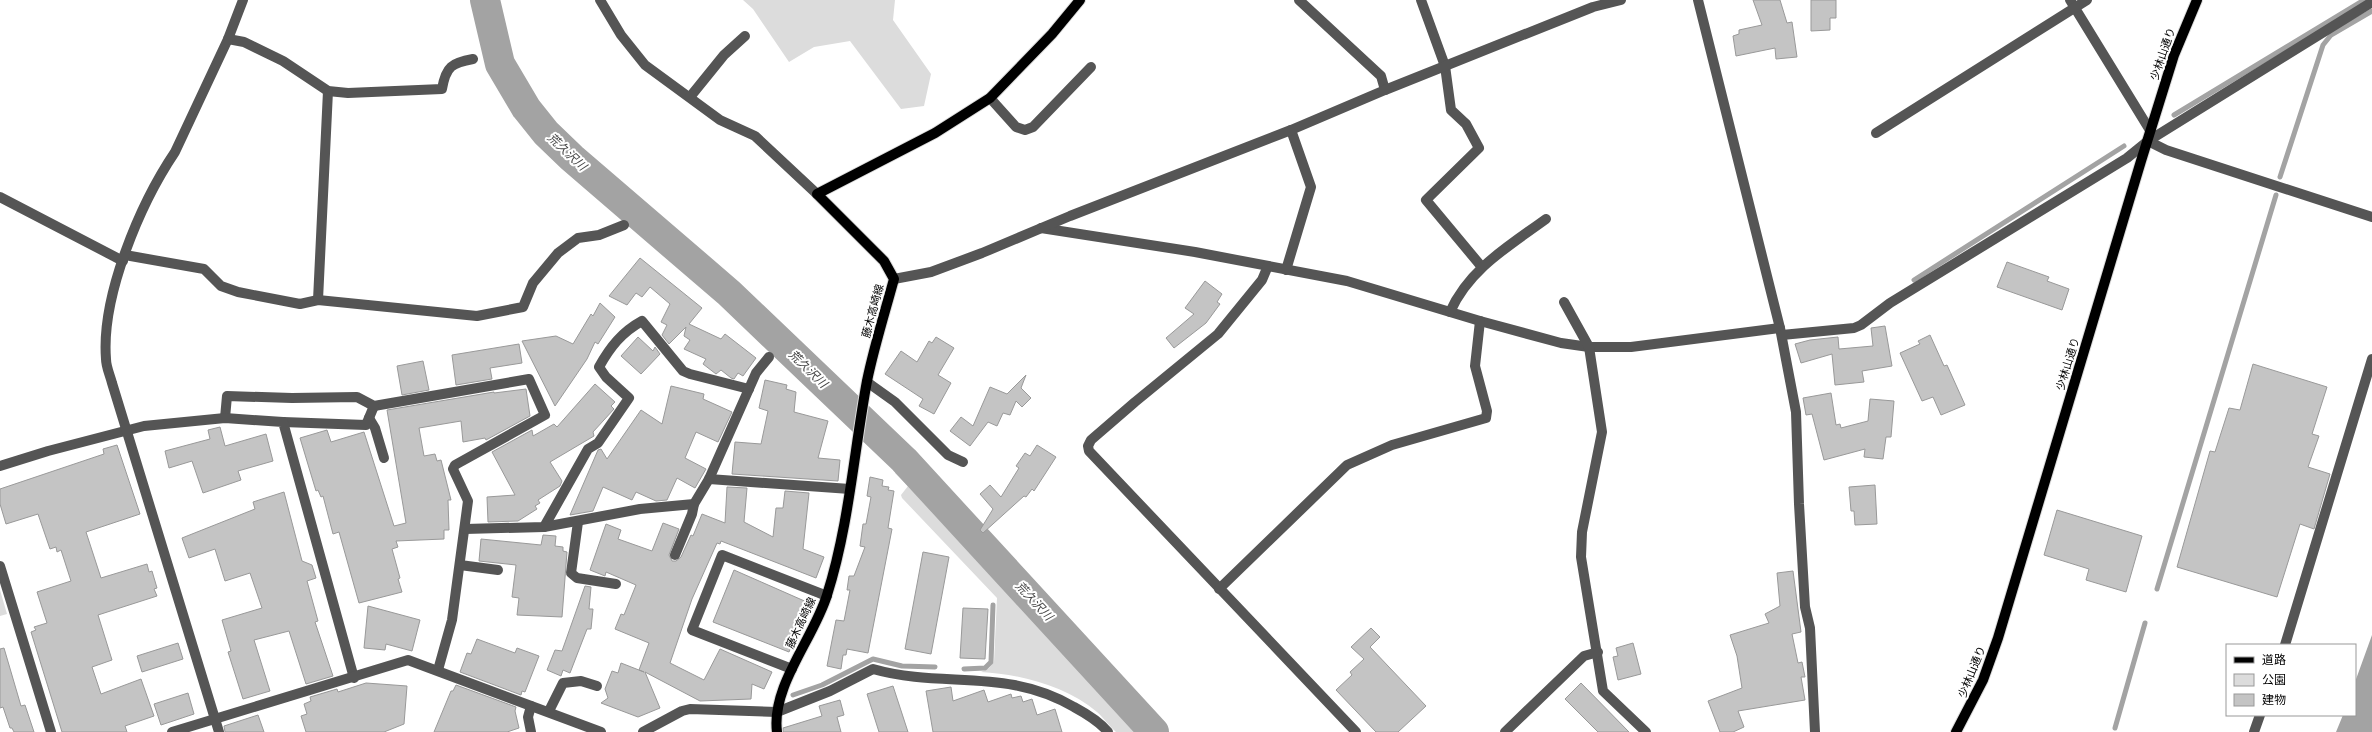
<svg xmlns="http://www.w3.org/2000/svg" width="2372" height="732" viewBox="0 0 2372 732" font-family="'Fira Sans','Noto Sans JP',sans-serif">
<rect width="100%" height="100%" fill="#fff"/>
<g fill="#dcdcdc">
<path d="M 743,0 L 895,0 L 893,20 L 931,74 L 924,106 L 901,109 L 850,41 L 814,47 L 789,62 L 753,9 Z"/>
<path d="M 897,470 L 1103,696 L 1139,732 L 1116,732 C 1109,726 1103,717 1097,712 C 1066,686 1020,674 981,672 L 989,668 L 994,662 L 997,598 L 902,498 L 901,495 L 908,486 L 895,473 Z"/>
<path d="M 0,590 L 7,614 L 0,616 Z"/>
</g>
<path fill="#a3a3a3" d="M 2372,635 L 2372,732 L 2336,732 L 2343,715 L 2355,715 L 2355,682 Z"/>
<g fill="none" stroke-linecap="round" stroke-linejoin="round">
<g stroke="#a3a3a3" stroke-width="5">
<path d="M 2174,115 L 2364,0"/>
<path d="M 2280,177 L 2323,45 L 2331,35 L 2372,11"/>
<path d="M 1914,280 L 2124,146"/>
<path d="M 2157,589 L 2276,195"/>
<path d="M 964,669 L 985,668 L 991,662 L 993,605"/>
<path d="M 793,695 L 822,685 L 873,659 L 902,666 L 935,667"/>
<path d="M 2115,728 L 2145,623"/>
</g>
<path stroke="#a3a3a3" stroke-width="30" d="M 485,0 L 500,64 L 526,108 L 546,133 L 572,158 L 729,293 L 904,460 L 1154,732"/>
</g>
<g fill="#c4c4c4" stroke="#999">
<path d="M 1753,0 L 1780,0 L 1787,23 L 1792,22 L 1797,57 L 1776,59 L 1775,48 L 1736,56 L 1733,36 L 1739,34 L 1739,30 L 1762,25 Z"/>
<path d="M 1811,0 L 1836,0 L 1836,18 L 1830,18 L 1830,30 L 1811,31 Z"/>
<path d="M 640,258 L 702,308 L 689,324 L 721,339 L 725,334 L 756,358 L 743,376 L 738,373 L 734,379 L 731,378 L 721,370 L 716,374 L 703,364 L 706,359 L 684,349 L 690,340 L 684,336 L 686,327 L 669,344 L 662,335 L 667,325 L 661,322 L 670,304 L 650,287 L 642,297 L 636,293 L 627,305 L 609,296 Z"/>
<path d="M 2007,262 L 2049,277 L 2047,281 L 2069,289 L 2062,310 L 1997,287 Z"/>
<path d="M 1205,281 L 1222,294 L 1217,302 L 1220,304 L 1206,323 L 1174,348 L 1166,338 L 1194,314 L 1185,308 Z"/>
<path d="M 600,303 L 615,317 L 598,344 L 595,342 L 587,359 L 555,406 L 522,341 L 556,336 L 573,344 L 591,314 L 593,316 Z"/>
<path d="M 1885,326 L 1892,366 L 1862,371 L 1864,382 L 1835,385 L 1832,354 L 1801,363 L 1795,344 L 1810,340 L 1838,337 L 1839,349 L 1873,346 L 1871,328 Z"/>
<path d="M 1930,335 L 1944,366 L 1947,365 L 1965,405 L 1941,415 L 1933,397 L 1922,401 L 1900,353 L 1920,344 L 1918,341 Z"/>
<path d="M 638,337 L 653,351 L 655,347 L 660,354 L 641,374 L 621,356 Z"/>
<path d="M 936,337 L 954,348 L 938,375 L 951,383 L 934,414 L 919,406 L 923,399 L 885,374 L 901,351 L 917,362 L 929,341 L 932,343 Z"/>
<path d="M 519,344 L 522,363 L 490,368 L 492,379 L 456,385 L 452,355 Z"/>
<path d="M 423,361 L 429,390 L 402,395 L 397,366 Z"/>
<path d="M 2253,364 L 2327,387 L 2312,434 L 2319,436 L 2308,467 L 2330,474 L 2314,529 L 2300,524 L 2277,597 L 2177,567 L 2210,451 L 2215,452 L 2229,408 L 2240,410 Z"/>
<path d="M 1026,375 L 1021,388 L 1031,398 L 1022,407 L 1016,401 L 1010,415 L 1003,413 L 997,426 L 988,422 L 970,446 L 950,431 L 961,417 L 973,426 L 990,387 L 1007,394 Z"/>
<path d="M 765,380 L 787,385 L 786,389 L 796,392 L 794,412 L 828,421 L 818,458 L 840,460 L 838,481 L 732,474 L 735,442 L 761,444 L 768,411 L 759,408 Z"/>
<path d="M 595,384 L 615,402 L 611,406 L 614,409 L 593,432 L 594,436 L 550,462 L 562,481 L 560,486 L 538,500 L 540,503 L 535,506 L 537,509 L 518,521 L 488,522 L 487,497 L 515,495 L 492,452 L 532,430 L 533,436 L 554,424 L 557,427 Z"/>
<path d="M 671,386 L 704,394 L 703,399 L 732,412 L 718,442 L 696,432 L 685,458 L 706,469 L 695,488 L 677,478 L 667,500 L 656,501 L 636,492 L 632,500 L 603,487 L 593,511 L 570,515 L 598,450 L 601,449 L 607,459 L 641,410 L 662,424 Z"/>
<path d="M 526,389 L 530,416 L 486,440 L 485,438 L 463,442 L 461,421 L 419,428 L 424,456 L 435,454 L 437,461 L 441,460 L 451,500 L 448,500 L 449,530 L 444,530 L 444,539 L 396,541 L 398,547 L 392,549 L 400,578 L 398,579 L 402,592 L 359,603 L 339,532 L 333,534 L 323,496 L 321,497 L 318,490 L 316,491 L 300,438 L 327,430 L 331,442 L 364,432 L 394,526 L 406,523 L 387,410 L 494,392 L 494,393 Z"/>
<path d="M 1831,393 L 1836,425 L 1840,424 L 1841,428 L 1868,421 L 1870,399 L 1894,401 L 1891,437 L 1886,437 L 1883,459 L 1864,457 L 1865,449 L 1824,460 L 1812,414 L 1806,415 L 1803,398 Z"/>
<path d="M 220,427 L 225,446 L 266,434 L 273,461 L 238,471 L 241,480 L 203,493 L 192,461 L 169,468 L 165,451 L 210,439 L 208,430 Z"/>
<path d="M 117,445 L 140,514 L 86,532 L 101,578 L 147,564 L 149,572 L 152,571 L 157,588 L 154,589 L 157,596 L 98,615 L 112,660 L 92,667 L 101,694 L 141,679 L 154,716 L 125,726 L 127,732 L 62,732 L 31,632 L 36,630 L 34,627 L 47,623 L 37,592 L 71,581 L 61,550 L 57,552 L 56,547 L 50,549 L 38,514 L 6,524 L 0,504 L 0,489 L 104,454 L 103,449 Z"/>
<path d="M 1037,445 L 1056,457 L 1034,491 L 1032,489 L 1026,497 L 1024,496 L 983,533 L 980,530 L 993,509 L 980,494 L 990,485 L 1001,497 L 1019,468 L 1016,466 L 1025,453 L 1030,456 Z"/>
<path d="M 870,477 L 883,480 L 882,486 L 889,487 L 888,490 L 894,491 L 888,528 L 892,529 L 868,653 L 847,649 L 846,655 L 843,655 L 841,669 L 827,666 L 836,620 L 844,621 L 850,590 L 847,590 L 849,576 L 854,576 L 865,547 L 860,546 L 863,524 L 866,524 L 871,497 L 867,496 Z"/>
<path d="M 1875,485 L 1877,524 L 1855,525 L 1854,511 L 1851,511 L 1849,487 Z"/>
<path d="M 727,487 L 747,488 L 744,522 L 773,537 L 776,508 L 783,508 L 785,491 L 809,493 L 803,549 L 824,557 L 816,578 L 721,541 L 720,544 L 717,543 L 692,599 L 670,663 L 704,680 L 720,649 L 772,672 L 764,689 L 752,684 L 751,699 L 700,701 L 645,672 L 660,708 L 638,717 L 601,703 L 608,698 L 605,689 L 612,671 L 618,673 L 621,663 L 644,672 L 639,670 L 649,643 L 615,629 L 621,614 L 624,615 L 636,585 L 606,572 L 605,576 L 590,570 L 606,524 L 621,530 L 618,539 L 652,551 L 663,523 L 679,529 L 669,555 L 672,561 L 676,561 L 681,557 L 691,535 L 693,536 L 702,514 L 725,523 Z"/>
<path d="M 284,492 L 302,561 L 312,565 L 316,578 L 307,581 L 318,621 L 315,622 L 333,676 L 306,684 L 289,631 L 254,640 L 270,691 L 243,699 L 228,652 L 231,651 L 222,620 L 262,608 L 250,573 L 225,581 L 215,549 L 189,558 L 182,538 L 255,509 L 253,502 Z"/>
<path d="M 2057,510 L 2142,536 L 2126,592 L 2086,580 L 2089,569 L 2044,555 Z"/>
<path d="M 543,535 L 556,536 L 555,546 L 563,547 L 563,551 L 567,552 L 562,617 L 517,615 L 519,598 L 512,597 L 516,565 L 479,561 L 481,539 L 541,545 Z"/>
<path d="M 923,552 L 949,557 L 931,654 L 905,649 Z"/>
<path d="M 734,570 L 809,603 L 789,652 L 713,622 Z"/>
<path d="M 1793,571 L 1801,632 L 1792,634 L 1798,663 L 1802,662 L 1805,677 L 1801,677 L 1805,700 L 1738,711 L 1744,727 L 1733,732 L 1720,732 L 1708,701 L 1742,688 L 1737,656 L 1730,635 L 1769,623 L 1765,614 L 1780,606 L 1777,573 Z"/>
<path d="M 585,586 L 591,587 L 589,609 L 593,609 L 591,629 L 587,629 L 570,673 L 563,670 L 561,676 L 547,670 L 555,650 L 562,651 Z"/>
<path d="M 368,606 L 420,620 L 412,651 L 386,644 L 385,650 L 364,648 Z"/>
<path d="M 963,608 L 988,609 L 985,659 L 960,658 Z"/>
<path d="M 1371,628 L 1380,637 L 1370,647 L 1426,706 L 1398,732 L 1376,732 L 1336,690 L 1352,675 L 1350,672 L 1364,659 L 1351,647 Z"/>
<path d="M 477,639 L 515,653 L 517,648 L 539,656 L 525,692 L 522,691 L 521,695 L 460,672 L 467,653 L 471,654 Z"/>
<path d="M 178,643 L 183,659 L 142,672 L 137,656 Z"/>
<path d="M 1633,643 L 1641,674 L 1618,680 L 1613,657 L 1618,656 L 1616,648 Z"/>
<path d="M 4,648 L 21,706 L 25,705 L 34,732 L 14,732 L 12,728 L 10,728 L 3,707 L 0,708 L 0,649 Z"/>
<path d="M 366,683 L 407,686 L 404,724 L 384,732 L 306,732 L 301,716 L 307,714 L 304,704 L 311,701 L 310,697 L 337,689 L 338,692 Z"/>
<path d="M 1581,683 L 1629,732 L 1598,732 L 1565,699 Z"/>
<path d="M 456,685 L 516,707 L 515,711 L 519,728 L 507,732 L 434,732 L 451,691 L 453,691 Z"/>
<path d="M 893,686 L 908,732 L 879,732 L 867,694 Z"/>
<path d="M 951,687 L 953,701 L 984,690 L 988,702 L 1011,694 L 1012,698 L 1021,696 L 1023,702 L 1032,699 L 1037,715 L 1055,709 L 1062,732 L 933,732 L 926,691 Z"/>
<path d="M 188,693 L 194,714 L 161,725 L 154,704 Z"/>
<path d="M 840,700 L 844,715 L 837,717 L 841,732 L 783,732 L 783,728 L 822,716 L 819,706 Z"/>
<path d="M 258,715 L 264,732 L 225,732 L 224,726 Z"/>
</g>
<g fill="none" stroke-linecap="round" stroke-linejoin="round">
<defs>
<g id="major">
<path d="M 777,732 C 771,686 814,638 827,595 C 849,526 854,451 867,381 C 874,347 885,312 894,279 L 884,261 L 817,194 L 935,133 L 990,98 L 1052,34 L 1080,0"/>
<path d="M 1956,732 L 1983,680 L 1998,638 L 2141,161 L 2174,55 L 2197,0"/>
</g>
</defs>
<use href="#major" stroke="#dbdbdb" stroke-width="12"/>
<g stroke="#555" stroke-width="10">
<path d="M 600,0 L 621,35 L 645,65 L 720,120 L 755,136 L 817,194"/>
<path d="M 1299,0 L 1381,76 L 1385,90"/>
<path d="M 1421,0 L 1445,66 L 1451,110 L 1466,124 L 1479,148 L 1426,200 L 1481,266"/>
<path d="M 1698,0 L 1780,328 L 1796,412 L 1799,504 L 1805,607 L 1810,628 L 1815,732"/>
<path d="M 2070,0 L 2151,132"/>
<path d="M 228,39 L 244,42 L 283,61 L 328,91 L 348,93 L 442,89 C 446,66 452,63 473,59"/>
<path d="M 690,97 L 724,55 L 745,36"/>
<path d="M 990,98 L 1016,127 L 1025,130 L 1033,127 L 1091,67"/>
<path d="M 1876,133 L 2087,0"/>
<path d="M 2148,141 L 2166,150 L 2372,217"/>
<path d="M 0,197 L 123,261"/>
<path d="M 1041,228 L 1195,252 L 1347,281 L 1480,321 L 1561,343 L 1589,347 L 1631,347 L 1780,328"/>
<path d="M 125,255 L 204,269 L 221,286 L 238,292 L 300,304 L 318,300 L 477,316 L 523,307 L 533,283 L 558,253 L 578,238 L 599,235 L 624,225"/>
<path d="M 1268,266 L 1262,280 L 1218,334 L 1135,402 L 1091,440 L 1088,446 L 1089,451 L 1356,732"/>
<path d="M 1286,270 L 1311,187 L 1291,130"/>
<path d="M 894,279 L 931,272 L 982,253 L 1070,216 L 1291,130 L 1385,90 L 1593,7 L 1621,0"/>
<path d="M 318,300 L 328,91"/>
<path d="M 1564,302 L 1589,347 L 1602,432 L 1582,532 L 1581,557 L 1603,691 L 1646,732"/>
<path d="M 1450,312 C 1469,269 1509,246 1546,219"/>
<path d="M 1782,335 L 1854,328 L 1861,325 L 1890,303 L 2127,158 L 2148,141 L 2372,2"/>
<path d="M 867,382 L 895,402 L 948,455 L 963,462"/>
<path d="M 225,418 L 227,396 L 292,398 L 357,397 L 374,406 L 529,379 L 545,415 L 455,465 L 453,469 L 468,501 L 452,620 L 438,670"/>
<path d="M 369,418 L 375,428 L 384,458"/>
<path d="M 283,422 L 366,425 L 374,406"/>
<path d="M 0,466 L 48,451 L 144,426 L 225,418 L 283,422 L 354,678"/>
<path d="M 709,479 L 850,489"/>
<path d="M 578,522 L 571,573 L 577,578 L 616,584"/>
<path d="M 544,527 L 588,449 L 598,443 L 629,398 L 606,377 L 599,367 C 610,347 622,332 642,321 L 683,371 L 690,374 L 749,389"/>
<path d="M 465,529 L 544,527 L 640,509 L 694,504 L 709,479 L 756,373 L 769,357"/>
<path d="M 675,555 L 692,514 L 694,504"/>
<path d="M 460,565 L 498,570"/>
<path d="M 0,566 L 51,732"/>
<path d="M 1219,589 L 1347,465 L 1392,445 L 1486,418 L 1487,411 L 1475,366 L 1480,321"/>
<path d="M 2285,645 L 2372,359"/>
<path d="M 792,669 L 692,630 L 722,555 L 827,596"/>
<path d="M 531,706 L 528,717 L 531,732"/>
<path d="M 549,711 L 563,683 L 581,681 L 597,686"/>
<path d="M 172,732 L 408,660 L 601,732"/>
<path d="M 219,732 L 112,383 C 110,375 106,367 106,359 C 101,296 140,204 175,152 L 228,39 L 243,0"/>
<path d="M 643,732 L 682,711 L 690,709 L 777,712 L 830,691 L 873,669 C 943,689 1006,667 1074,707 C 1087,714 1099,721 1108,732"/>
<path d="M 1505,732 L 1584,656 L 1598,652"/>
<path d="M 2254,732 L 2260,715"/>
</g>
<use href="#major" stroke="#000" stroke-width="10"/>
</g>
<g text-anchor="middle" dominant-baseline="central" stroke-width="4" stroke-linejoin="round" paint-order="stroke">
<g font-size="11" fill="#000" stroke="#fff">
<text transform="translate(2163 54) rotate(-71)">少林山通り</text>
<text transform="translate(873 311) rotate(-75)">藤木高崎線</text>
<text transform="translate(2068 364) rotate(-73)">少林山通り</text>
<text transform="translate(801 623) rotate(-65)">藤木高崎線</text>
<text transform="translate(1972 672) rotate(-68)">少林山通り</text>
</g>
<g font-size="12" font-style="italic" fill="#444" stroke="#fff">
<text transform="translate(567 152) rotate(43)">荒久沢川</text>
<text transform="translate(808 369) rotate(44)">荒久沢川</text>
<text transform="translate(1034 601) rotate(47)">荒久沢川</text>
</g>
</g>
<rect x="2226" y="644" width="130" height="72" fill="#ffffff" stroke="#999999"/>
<rect x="2234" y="657" width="20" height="6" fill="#000000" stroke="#999999"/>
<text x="2262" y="664" font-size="12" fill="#000000">道路</text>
<rect x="2234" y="674" width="20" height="12" fill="#dcdcdc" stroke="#999999"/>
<text x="2262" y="684" font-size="12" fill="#000000">公園</text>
<rect x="2234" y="694" width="20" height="12" fill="#c4c4c4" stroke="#999999"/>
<text x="2262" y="704" font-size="12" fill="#000000">建物</text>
</svg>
